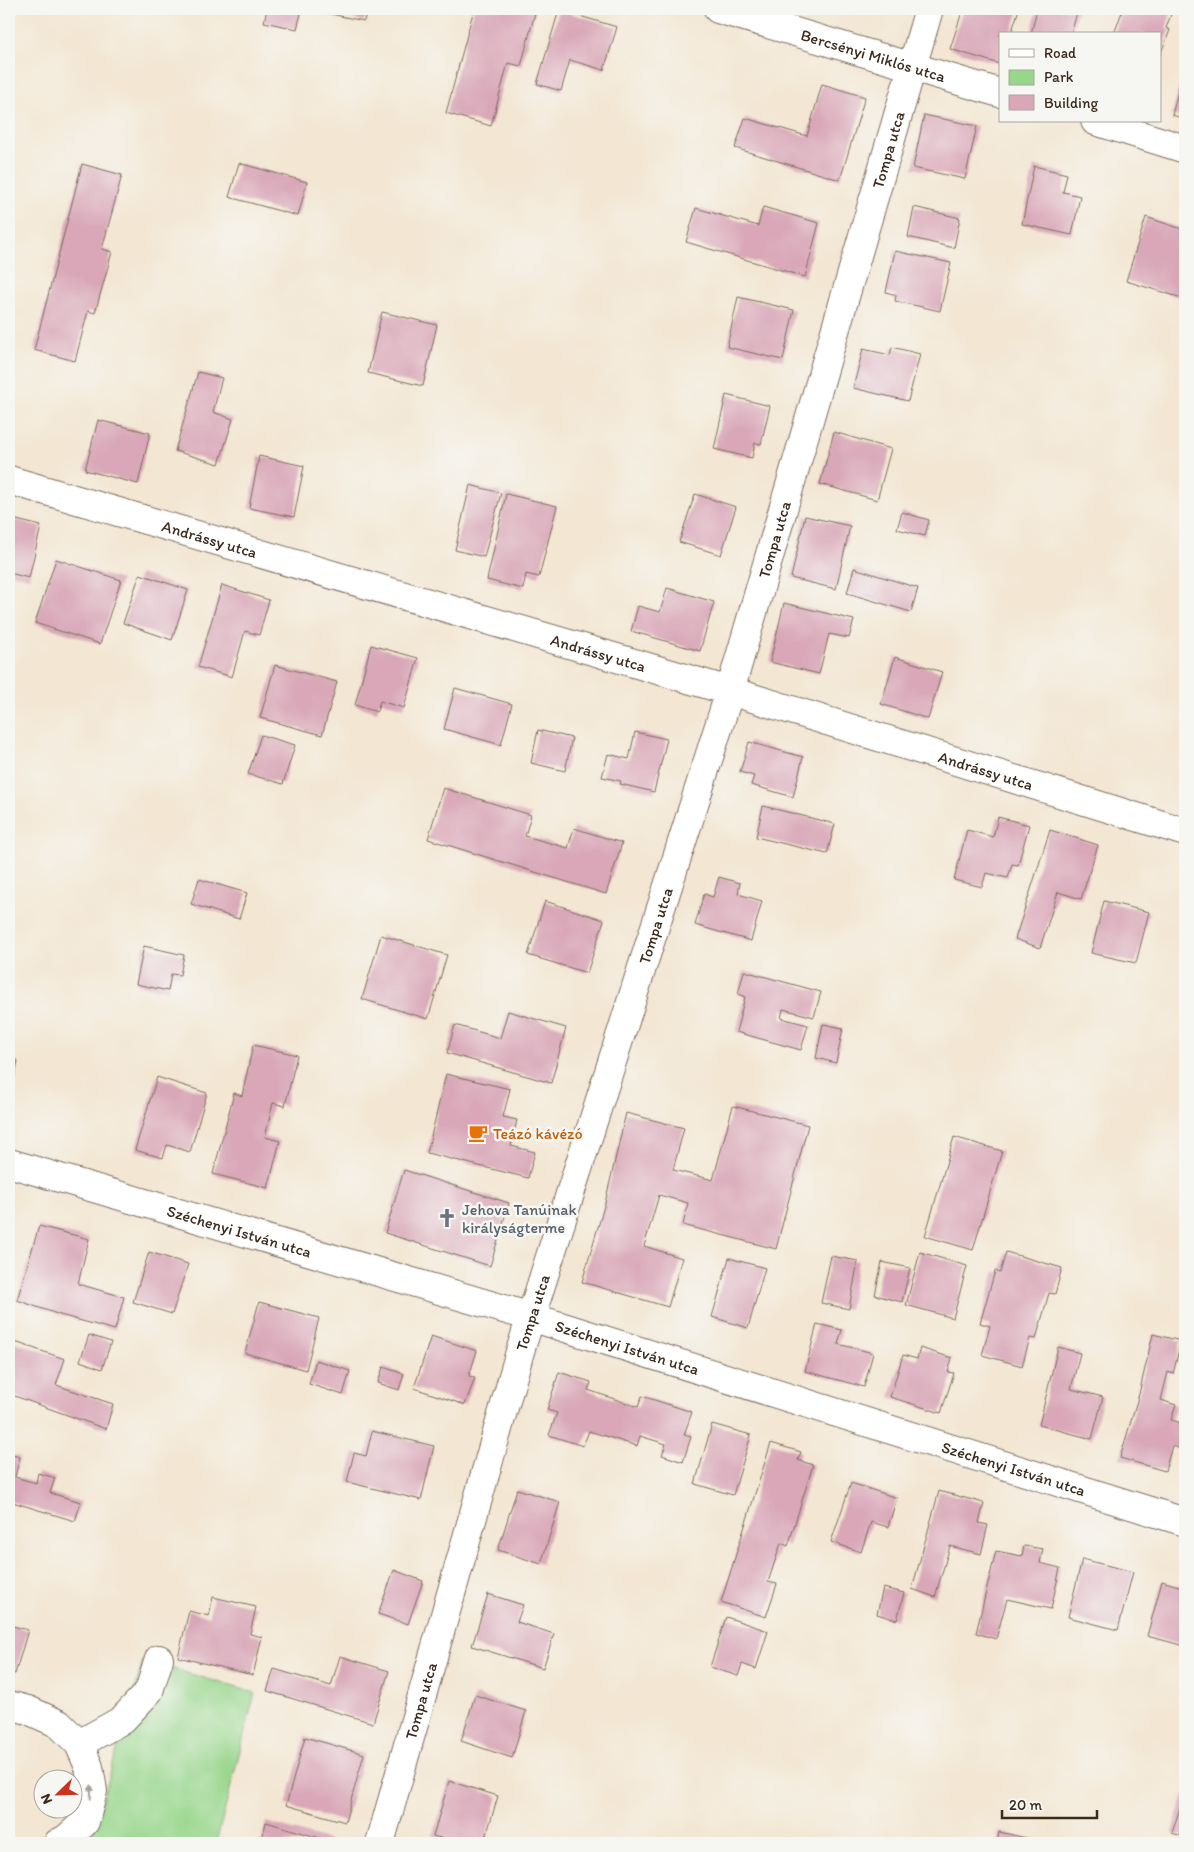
<svg xmlns="http://www.w3.org/2000/svg" width="1194" height="1852" viewBox="0 0 1194 1852" font-family="Itim,sans-serif">
  <style>
    .green { fill: #97d68b; stroke: #698054 }
    .building { fill: #d9a7b8 }
    .lines { fill: none; stroke-linecap: round; stroke-linejoin: round }
    .minor-casing { stroke: #7b6c5d; stroke-width: 30 }
    .minor { stroke: #fff; stroke-width: 28 }
    .oneway { fill: #a79f9a }
    .labels { text-anchor: middle; dominant-baseline: central; stroke-width: 5; stroke-linejoin: round; paint-order: stroke }
    .street-label { font-size: 16px; fill: #3b2a1e; stroke: #f6f6f2 }
    .food-label { font-size: 16px; fill: #c56008; stroke: #f6f6f2; text-anchor: start }
    .worship-label { font-size: 16px; fill: #5b616d; stroke: #f6f6f2; text-anchor: start }
  </style>
  <rect width="100%" height="100%" fill="#f6f6f2"/>
  <filter id="ink" filterUnits="userSpaceOnUse"><feTurbulence type="fractalNoise" baseFrequency=".02" numOctaves="2"/><feDisplacementMap in="SourceGraphic" scale="10" xChannelSelector="R" yChannelSelector="G"/><feConvolveMatrix kernelMatrix="1 2 1 2 8 2 1 2 1" color-interpolation-filters="sRGB"/></filter>
  <filter id="wash" filterUnits="userSpaceOnUse"><feTurbulence type="fractalNoise" baseFrequency=".0096" numOctaves="4" result="noise"/><feDisplacementMap in="SourceGraphic" scale="20" xChannelSelector="R" yChannelSelector="G"/><feGaussianBlur stdDeviation="1.12" result="paint"/><feColorMatrix in="noise" values="0 0 0 0 0 0 0 0 0 0 0 0 0 0 0 0 0 1.4 0 .05"/><feComposite in="paint" operator="in"/></filter>
  <g filter="url(#wash)">
    <rect width="100%" height="100%" fill="#f3e6d2"/>
    <path class="green" d="M 143,1660 L 255,1693 L 216,1843 L 90,1843 Z"/>
    <g id="blocks">
      <path class="building" d="M 267,9 L 302,9 L 297,29 L 264,22 Z
        M 327,9 L 367,9 L 364,21 L 326,13 Z
        M 474,9 L 536,9 L 521,66 L 508,63 L 491,126 L 446,113 Z
        M 963,9 L 1019,9 L 1011,34 L 1000,34 L 1000,64 L 950,49 Z
        M 1037,9 L 1078,9 L 1071,34 L 1031,34 Z
        M 1123,9 L 1173,9 L 1166,28 L 1170,30 L 1160,55 L 1160,34 L 1114,34 Z
        M 559,10 L 617,27 L 604,70 L 570,60 L 561,91 L 537,84 Z
        M 1185,64 L 1185,119 L 1172,115 Z
        M 822,84 L 865,97 L 840,180 L 735,148 L 745,118 L 807,136 Z
        M 924,115 L 977,126 L 965,179 L 913,168 Z
        M 239,163 L 307,182 L 298,216 L 229,197 Z
        M 82,164 L 122,175 L 102,249 L 112,252 L 95,313 L 88,311 L 75,361 L 34,350 Z
        M 1034,166 L 1067,174 L 1063,192 L 1080,196 L 1072,235 L 1022,224 Z
        M 763,207 L 819,223 L 805,277 L 686,242 L 696,208 L 758,226 Z
        M 914,207 L 960,218 L 954,248 L 908,237 Z
        M 1146,217 L 1185,230 L 1185,288 L 1182,298 L 1126,281 Z
        M 895,251 L 951,263 L 940,311 L 895,301 L 896,295 L 886,292 Z
        M 738,297 L 794,310 L 783,360 L 727,347 Z
        M 382,312 L 437,325 L 423,386 L 368,373 Z
        M 892,347 L 920,354 L 908,401 L 853,388 L 863,349 L 890,355 Z
        M 198,372 L 222,378 L 213,412 L 233,419 L 219,464 L 175,451 Z
        M 726,395 L 770,406 L 761,444 L 755,443 L 752,458 L 714,449 Z
        M 98,420 L 150,433 L 138,484 L 85,470 Z
        M 834,432 L 891,449 L 877,500 L 820,484 Z
        M 259,456 L 304,466 L 294,517 L 249,508 Z
        M 470,485 L 501,493 L 484,557 L 455,550 Z
        M 506,494 L 557,506 L 539,577 L 526,574 L 523,589 L 487,580 Z
        M 695,494 L 736,507 L 721,555 L 679,542 Z
        M 902,512 L 929,520 L 925,536 L 897,529 Z
        M 805,516 L 850,526 L 836,589 L 791,578 Z
        M 9,518 L 41,526 L 29,578 L 9,573 Z
        M 56,559 L 121,580 L 100,644 L 35,623 Z
        M 854,568 L 918,588 L 911,612 L 847,593 Z
        M 140,574 L 188,590 L 172,640 L 123,623 Z
        M 222,585 L 269,600 L 259,635 L 245,631 L 232,677 L 198,667 Z
        M 667,588 L 714,602 L 700,651 L 631,631 L 638,606 L 660,612 Z
        M 784,603 L 854,620 L 849,638 L 829,634 L 819,674 L 770,662 Z
        M 371,645 L 418,658 L 404,708 L 380,701 L 377,712 L 355,705 Z
        M 895,657 L 942,672 L 928,719 L 881,704 Z
        M 275,665 L 337,682 L 322,735 L 260,718 Z
        M 455,688 L 512,704 L 501,745 L 444,729 Z
        M 538,730 L 572,738 L 565,771 L 531,763 Z
        M 635,732 L 667,739 L 654,792 L 620,784 L 621,781 L 602,777 L 608,754 L 629,759 Z
        M 261,735 L 295,745 L 283,784 L 248,774 Z
        M 749,742 L 803,757 L 793,797 L 751,785 L 754,776 L 740,772 Z
        M 443,788 L 531,815 L 525,836 L 568,848 L 574,828 L 622,843 L 606,894 L 428,839 Z
        M 763,806 L 835,824 L 827,854 L 756,837 Z
        M 998,817 L 1029,825 L 1018,865 L 1012,864 L 1008,878 L 986,873 L 982,887 L 954,880 L 967,830 L 993,837 Z
        M 1050,830 L 1098,845 L 1081,899 L 1058,892 L 1040,948 L 1015,939 Z
        M 719,877 L 740,883 L 738,894 L 762,901 L 751,941 L 695,925 L 704,894 L 713,897 Z
        M 199,879 L 247,893 L 239,919 L 191,904 Z
        M 545,901 L 604,920 L 587,973 L 528,955 Z
        M 1104,901 L 1149,912 L 1136,963 L 1091,953 Z
        M 381,935 L 447,955 L 428,1019 L 362,999 Z
        M 144,946 L 184,955 L 180,975 L 171,974 L 168,991 L 136,984 Z
        M 744,971 L 821,992 L 814,1017 L 783,1009 L 781,1018 L 808,1025 L 801,1050 L 736,1032 L 745,997 L 738,994 Z
        M 508,1011 L 566,1028 L 551,1083 L 447,1053 L 455,1025 L 500,1038 Z
        M 823,1024 L 843,1028 L 836,1063 L 816,1058 Z
        M 253,1045 L 297,1055 L 285,1106 L 273,1103 L 265,1137 L 280,1141 L 268,1188 L 213,1174 L 234,1093 L 242,1096 Z
        M 9,1058 L 18,1061 L 10,1097 L 9,1097 Z
        M 446,1074 L 510,1089 L 503,1117 L 517,1120 L 511,1146 L 535,1152 L 528,1178 L 427,1153 Z
        M 157,1077 L 207,1093 L 190,1152 L 167,1145 L 163,1158 L 135,1150 Z
        M 733,1106 L 808,1125 L 776,1249 L 683,1225 L 688,1203 L 659,1195 L 644,1246 L 682,1258 L 668,1307 L 582,1282 L 605,1203 L 626,1113 L 684,1128 L 673,1170 L 713,1180 Z
        M 954,1137 L 1002,1151 L 973,1250 L 925,1236 Z
        M 404,1170 L 509,1203 L 490,1266 L 385,1233 Z
        M 39,1226 L 89,1239 L 78,1284 L 124,1297 L 115,1330 L 60,1315 L 17,1300 Z
        M 149,1252 L 188,1264 L 172,1314 L 133,1302 Z
        M 920,1252 L 967,1266 L 953,1318 L 906,1305 Z
        M 1006,1252 L 1062,1268 L 1055,1294 L 1049,1293 L 1036,1339 L 1030,1338 L 1022,1366 L 982,1355 L 990,1326 L 980,1323 L 995,1271 L 1000,1273 Z
        M 831,1256 L 858,1261 L 849,1309 L 821,1303 Z
        M 729,1258 L 765,1268 L 748,1328 L 712,1317 Z
        M 882,1262 L 910,1268 L 902,1302 L 875,1295 Z
        M 259,1302 L 319,1318 L 306,1370 L 245,1353 Z
        M 817,1324 L 842,1330 L 838,1344 L 873,1353 L 864,1387 L 805,1371 Z
        M 1153,1334 L 1181,1341 L 1173,1374 L 1168,1372 L 1161,1400 L 1176,1405 L 1171,1420 L 1185,1424 L 1185,1429 L 1180,1449 L 1172,1446 L 1165,1471 L 1120,1458 L 1139,1394 Z
        M 89,1335 L 111,1342 L 102,1369 L 80,1361 Z
        M 431,1336 L 477,1351 L 469,1376 L 475,1378 L 465,1405 L 414,1388 Z
        M 15,1342 L 65,1359 L 56,1385 L 113,1404 L 106,1429 L 9,1394 L 9,1360 Z
        M 1058,1347 L 1080,1353 L 1071,1389 L 1103,1397 L 1092,1439 L 1039,1425 Z
        M 920,1348 L 952,1358 L 948,1372 L 954,1373 L 941,1413 L 890,1397 L 903,1355 L 917,1359 Z
        M 316,1360 L 350,1371 L 343,1395 L 309,1384 Z
        M 383,1367 L 404,1374 L 399,1390 L 378,1383 Z
        M 559,1372 L 591,1382 L 588,1390 L 638,1407 L 642,1396 L 692,1412 L 684,1435 L 691,1437 L 683,1462 L 662,1455 L 666,1444 L 640,1436 L 637,1446 L 589,1431 L 583,1446 L 549,1435 L 557,1413 L 547,1410 Z
        M 712,1424 L 751,1435 L 733,1495 L 695,1484 Z
        M 372,1431 L 434,1446 L 421,1500 L 347,1482 L 354,1453 L 366,1456 Z
        M 771,1443 L 801,1452 L 798,1460 L 813,1465 L 788,1546 L 781,1543 L 768,1582 L 777,1584 L 766,1617 L 721,1602 Z
        M 9,1454 L 20,1457 L 15,1477 L 36,1483 L 38,1473 L 55,1478 L 50,1493 L 81,1502 L 75,1521 L 9,1501 Z
        M 851,1483 L 897,1498 L 888,1527 L 871,1522 L 861,1552 L 831,1542 Z
        M 517,1489 L 560,1502 L 541,1564 L 498,1550 Z
        M 939,1491 L 984,1503 L 979,1523 L 988,1525 L 981,1554 L 950,1546 L 935,1597 L 912,1589 Z
        M 1024,1546 L 1043,1549 L 1040,1563 L 1060,1568 L 1051,1609 L 1007,1599 L 996,1639 L 976,1633 L 996,1551 L 1022,1556 Z
        M 1082,1559 L 1133,1572 L 1118,1630 L 1068,1617 Z
        M 394,1570 L 423,1581 L 408,1624 L 378,1614 Z
        M 1162,1581 L 1185,1588 L 1185,1646 L 1147,1636 Z
        M 883,1588 L 904,1593 L 897,1620 L 877,1614 Z
        M 488,1594 L 523,1605 L 517,1622 L 554,1634 L 543,1668 L 472,1646 Z
        M 213,1597 L 256,1607 L 250,1634 L 262,1637 L 253,1675 L 178,1657 L 189,1611 L 209,1616 Z
        M 726,1617 L 768,1631 L 756,1669 L 742,1664 L 738,1676 L 710,1667 Z
        M 9,1625 L 28,1630 L 15,1674 L 9,1672 Z
        M 340,1656 L 389,1671 L 373,1723 L 267,1691 L 274,1669 L 331,1686 Z
        M 475,1695 L 526,1711 L 512,1758 L 461,1741 Z
        M 305,1737 L 364,1754 L 345,1822 L 286,1805 Z
        M 449,1781 L 498,1796 L 484,1843 L 458,1843 L 433,1836 Z
        M 1185,1792 L 1185,1837 L 1172,1833 Z
        M 266,1822 L 337,1843 L 261,1843 Z
        M 999,1832 L 1045,1842 L 1045,1843 L 997,1843 Z"/>
    </g>
  </g>
  <g filter="url(#ink)">
    <use href="#blocks" fill-opacity="0" stroke="#7b6c5d" stroke-width="1"/>
    <g class="lines">
      <g class="minor-casing">
        <g id="minor">
          <path id="s1" d="M 718,9 L 1000,93"/>
          <path d="M 1095,121 L 1185,149"/>
          <path id="s2" d="M 9,480 L 743,695 L 1185,832"/>
          <path id="s3" d="M 9,1163 L 531,1317 L 1185,1522"/>
          <path d="M 9,1705 L 28,1710 L 59,1724 L 79,1744 L 89,1767 L 93,1791 L 85,1822 L 66,1839 L 58,1843"/>
          <path d="M 79,1744 L 122,1720 L 149,1691 L 159,1659"/>
          <path id="s4" d="M 380,1843 L 521,1348 L 730,691 L 929,9"/>
        </g>
      </g>
      <use href="#minor" class="minor"/>
    </g>
    <defs><path id="oneway-solid" d="M-6-.8H1V-3.2L6.5 0L1 3.2V.8H-6Z" transform="scale(1.25)"/></defs>
    <use class="oneway" href="#oneway-solid" transform="translate(91 1792) rotate(-87)"/>
  </g>
  <defs>
    <g id="cafe-bare" transform="scale(1.5)"><path d="M-5.5-4.5H6V0H3Q3 3.5 0 3.5H-2.5Q-5.5 3.5-5.5 0ZM3-3.2v2h1.7v-2ZM-6 4.5H4V6H-6Z" fill="#e8710a" stroke="#f6f6f2" stroke-width="2.5" paint-order="stroke"/></g>
    <g id="church-bare" transform="scale(1.5)"><path d="M-1.2-6h2.4v3.5h3.3v2.4h-3.3V6h-2.4V-.1h-3.3v-2.4h3.3Z" fill="#6b7280" stroke="#f6f6f2" stroke-width="2.5" paint-order="stroke"/></g>
  </defs>
  <g fill-rule="evenodd">
    <use href="#cafe-bare" x="478" y="1133"/>
    <use href="#church-bare" x="447" y="1218"/>
  </g>
  <g class="labels">
    <g class="street-label">
      <text stroke="none"><textPath href="#s1" startOffset="162">Bercsényi Miklós utca</textPath></text>
      <text stroke="none"><textPath href="#s4" startOffset="1768">Tompa utca</textPath></text>
      <text stroke="none"><textPath href="#s2" startOffset="209">Andrássy utca</textPath></text>
      <text stroke="none"><textPath href="#s4" startOffset="1362">Tompa utca</textPath></text>
      <text stroke="none"><textPath href="#s2" startOffset="614">Andrássy utca</textPath></text>
      <text stroke="none"><textPath href="#s2" startOffset="1019">Andrássy utca</textPath></text>
      <text stroke="none"><textPath href="#s4" startOffset="958">Tompa utca</textPath></text>
      <text stroke="none"><textPath href="#s3" startOffset="240">Széchenyi István utca</textPath></text>
      <text stroke="none"><textPath href="#s4" startOffset="552">Tompa utca</textPath></text>
      <text stroke="none"><textPath href="#s3" startOffset="645">Széchenyi István utca</textPath></text>
      <text stroke="none"><textPath href="#s3" startOffset="1050">Széchenyi István utca</textPath></text>
      <text stroke="none"><textPath href="#s4" startOffset="148">Tompa utca</textPath></text>
    </g>
    <g class="food-label">
      <text x="493" y="1133">Teázó kávézó</text>
    </g>
    <g class="worship-label">
      <text x="462" y="1209">Jehova Tanúinak<tspan x="462" dy="18">királyságterme</tspan></text>
    </g>
  </g>
  <rect width="1194" height="1852" fill="none" stroke="#f6f6f2" stroke-width="30"/>
  <rect x="999" y="32" width="162" height="90" fill="#f6f6f2" stroke="#aba49d"/>
  <rect x="1009" y="49" width="25" height="8" fill="#ffffff" stroke="#aba49d"/>
  <text x="1044" y="58" font-size="15" fill="#3b2a1e">Road</text>
  <rect x="1009" y="70" width="25" height="15" fill="#97d68b" stroke="#aba49d"/>
  <text x="1044" y="82" font-size="15" fill="#3b2a1e">Park</text>
  <rect x="1009" y="95" width="25" height="15" fill="#d9a7b8" stroke="#aba49d"/>
  <text x="1044" y="108" font-size="15" fill="#3b2a1e">Building</text>
  <g transform="translate(58 1794) rotate(247)"><circle r="24" fill="#f6f6f2" stroke="#aba49d"/>
  <path d="M0-4L9 19L0 12L-9 19Z" fill="#c8321e"/>
  <text y="-8" font-size="14" font-weight="bold" text-anchor="middle" fill="#3b2a1e">N</text>
  </g>
  <path d="M1002 1810v8h95v-8" fill="none" stroke="#3b2a1e" stroke-width="2.5"/>
  <text x="1009" y="1810" font-size="15" fill="#3b2a1e" stroke="#f6f6f2" stroke-width="4" paint-order="stroke">20 m</text>
</svg>
